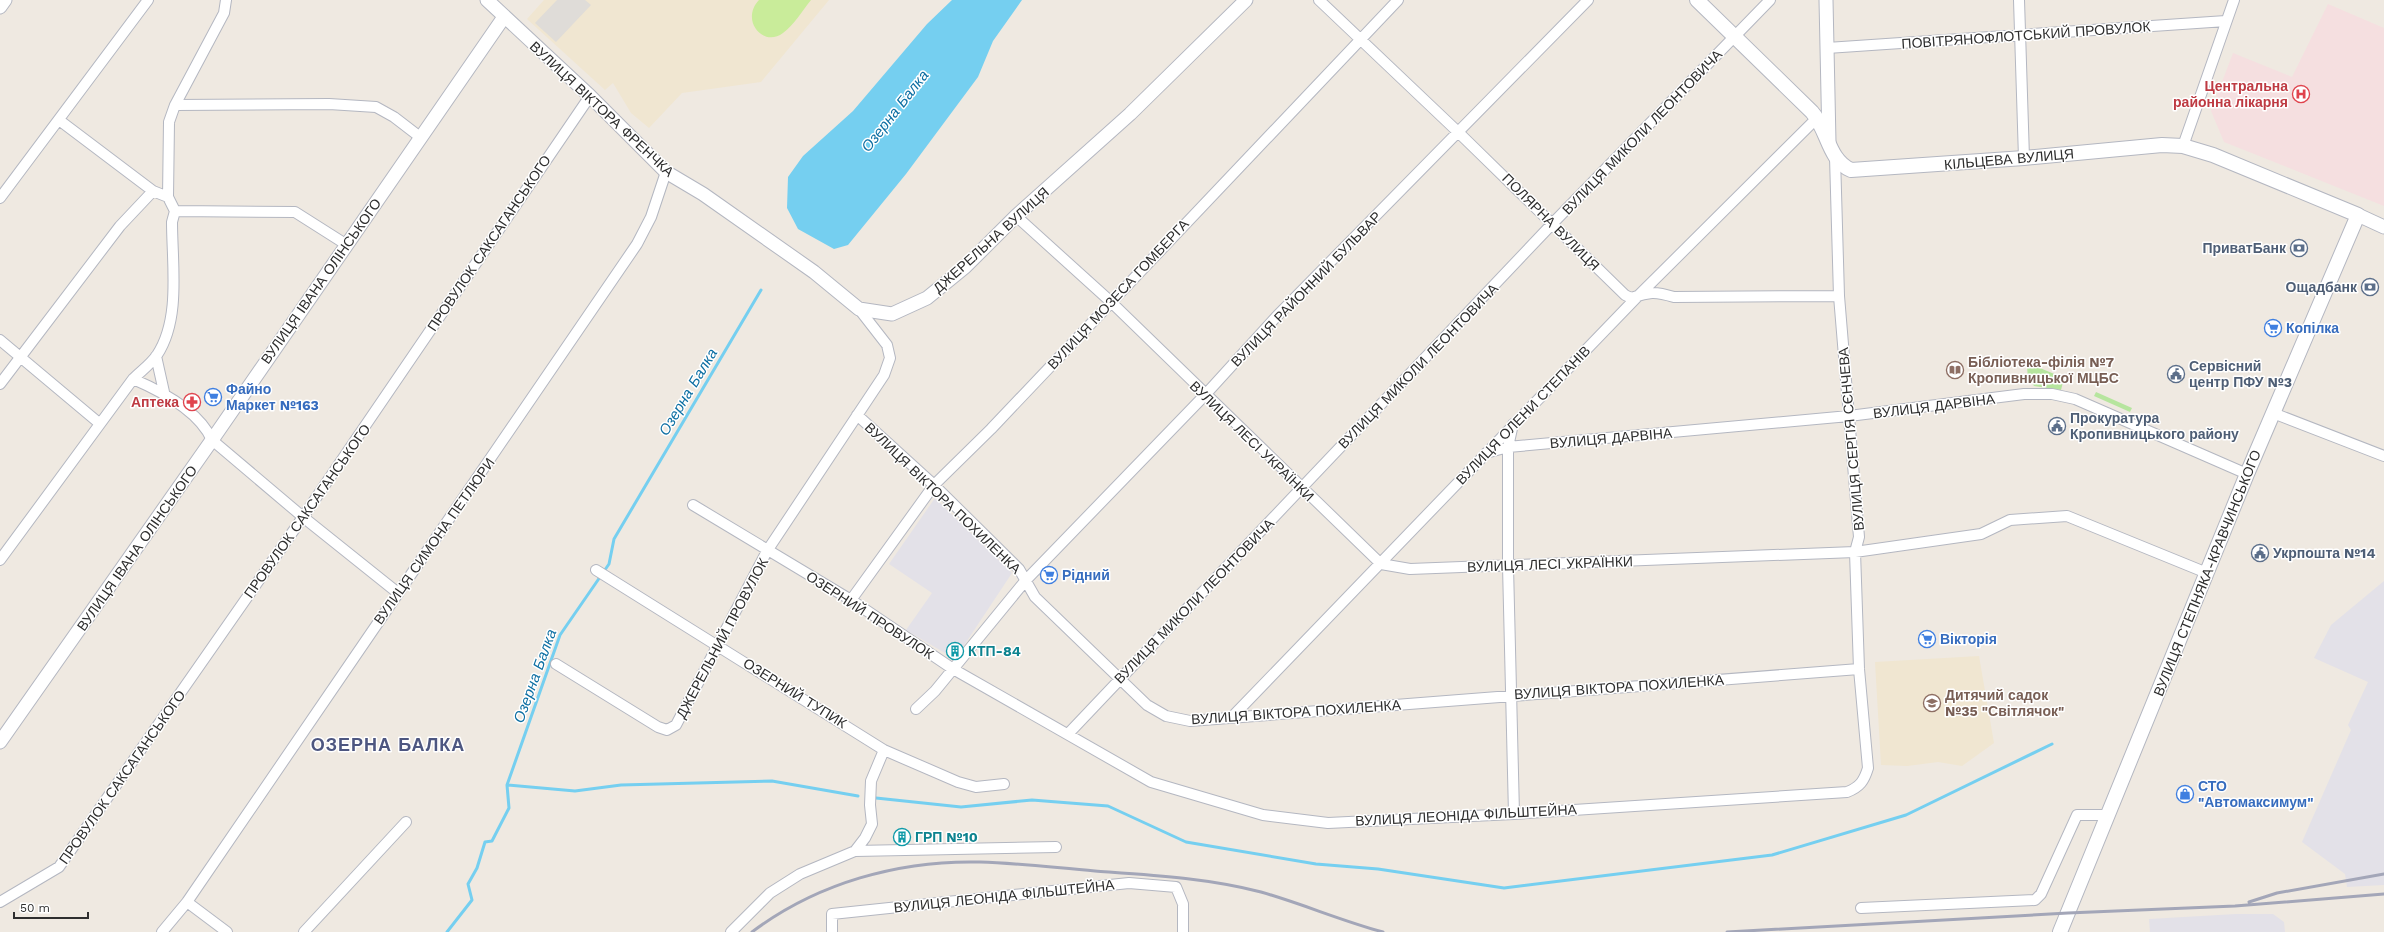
<svg xmlns="http://www.w3.org/2000/svg" width="2384" height="932" viewBox="0 0 2384 932" font-family="'Work Sans',sans-serif">
  <style>
    .industrial { fill: #e3e1e8 }
    .education { fill: #f0e6d1 }
    .medical { fill: #f5dfe0 }
    .green { fill: #b6e59e }
    .pitch { fill: #c9ec9a }
    .plaza { fill: #dfdcd8 }
    .water { fill: #75cff0 }
    .lines { fill: none; stroke-linecap: round; stroke-linejoin: round }
    .stream { stroke: #75cff0; stroke-width: 3 }
    .minor-casing { stroke: #b4b7c1; stroke-width: 12 }
    .tertiary-casing { stroke: #b4b7c1; stroke-width: 15 }
    .secondary-casing { stroke: #b4b7c1; stroke-width: 16 }
    .minor { stroke: #fff; stroke-width: 10 }
    .tertiary { stroke: #fff; stroke-width: 13 }
    .secondary { stroke: #fff; stroke-width: 14 }
    .rail { stroke: #a3a6b8; stroke-width: 3 }
    .labels { text-anchor: middle; dominant-baseline: central; stroke-width: 3; stroke-linejoin: round; paint-order: stroke }
    .street-label { font-size: 14px; fill: #2e2e2e; stroke: #fff }
    .health-label { font-size: 14px; font-weight: bold; fill: #be3a42; stroke: #fff; text-anchor: end }
    .service-label { font-size: 14px; font-weight: bold; fill: #4e5e75; stroke: #fff; text-anchor: start }
    .shop-label { font-size: 14px; font-weight: bold; fill: #366cbe; stroke: #fff; text-anchor: start }
    .education-label { font-size: 14px; font-weight: bold; fill: #785e54; stroke: #fff; text-anchor: start }
    .culture-label { font-size: 14px; font-weight: bold; fill: #0d838f; stroke: #fff; text-anchor: start }
    .water-label { font-size: 15px; font-style: italic; fill: #0d6fa3; stroke: #fff }
    .district-label { font-size: 18px; font-weight: bold; letter-spacing: 1px; fill: #4d5680; stroke: #fff }
  </style>
  <rect width="100%" height="100%" fill="#efe9e1"/>
  <path class="industrial" d="M 935,498 L 1012,573 L 955,659 L 906,630 L 932,593 L 889,564 Z
    M 2384,581 L 2384,885 L 2347,887 L 2345,874 L 2302,842 L 2351,730 L 2348,725 L 2368,682 L 2314,658 L 2331,625 Z
    M 2236,914 L 2273,914 L 2284,922 L 2285,932 L 2150,932 L 2149,919 Z"/>
  <path class="education" d="M 544,0 L 829,0 L 761,82 L 682,93 L 649,128 L 631,113 L 613,83 L 605,90 L 527,19 Z
    M 1979,656 L 1994,743 L 1962,766 L 1938,762 L 1907,766 L 1881,765 L 1875,662 Z"/>
  <path class="medical" d="M 2328,4 L 2384,28 L 2384,206 L 2224,142 L 2211,111 L 2233,53 L 2292,77 Z"/>
  <path class="green" d="M 2030,364 L 2064,378 L 2061,390 L 2034,386 L 2028,378 L 2027,367 Z
    M 2096,392 L 2132,408 L 2130,412 L 2094,396 Z"/>
  <path class="pitch" d="M 759,0 L 811,0 C 802,11 794,25 783,33 C 763,48 740,20 759,0 Z"/>
  <path class="plaza" d="M 557,0 L 585,0 L 591,5 L 556,42 L 535,23 Z"/>
  <path class="water" d="M 952,0 L 1022,0 L 993,41 L 978,77 L 906,174 L 848,245 L 834,249 L 798,229 L 787,208 L 788,177 L 803,156 L 853,111 L 927,24 Z"/>
  <g class="lines">
    <path class="stream" d="M 507,785 L 575,791 L 621,785 L 772,781 L 858,796
      M 876,798 L 961,807 L 1032,800 L 1108,806 L 1186,842 L 1316,864 L 1378,869 L 1504,888 L 1772,855 L 1906,815 L 2052,744
      M 447,932 L 472,900 L 468,884 L 477,868 L 485,842 L 492,841 L 509,808 L 507,785 L 560,635 L 609,564 L 614,539 L 761,290"/>
    <g class="minor-casing">
      <path id="minor" d="M 1319,0 L 1458,132 L 1625,295 L 1631,298 C 1650,292 1654,291 1674,297 L 1839,296
        M 2019,0 L 2024,158
        M 1827,48 L 2226,21
        M 175,105 L 329,104 L 376,107 L 394,117 L 420,137
        M 59,120 L 153,191 L 168,197
        M 2183,146 L 2234,0
        M 0,198 L 148,0
        M 175,211 L 295,212 L 347,245
        M 1016,216 L 1110,301 L 1381,564 L 1410,569 L 1855,552 L 1981,534 L 2010,520 L 2067,516 L 2207,573
        M 0,340 L 99,423
        M 156,356 L 164,392
        M 133,379 C 161,391 199,411 212,440 L 303,517 L 398,593
        M 0,384 L 120,226 L 153,191
        M 2273,413 L 2384,456
        M 857,415 L 934,485 L 1019,569 L 1035,597 L 1147,705 L 1166,716 L 1190,721 L 1859,669
        M 1513,424 L 1508,447 L 1508,566 L 1514,814
        M 1486,453 L 1508,447 L 1849,416 L 2024,394 L 2052,394 L 2075,399 L 2247,474
        M 693,505 L 851,600 L 953,669 L 1151,782 L 1263,815 L 1328,823 L 1514,814 L 1847,792 C 1860,787 1864,781 1868,768 L 1859,669 L 1855,552 L 1859,537 L 1839,296 L 1835,157
        M 0,560 L 133,379 C 141,371 151,364 157,355 C 181,319 172,264 172,222 L 175,211 L 168,197 L 169,122 L 175,105 L 224,13 L 226,0
        M 596,570 L 884,750 L 958,782 L 976,787 L 1004,784
        M 851,600 L 934,485 L 991,429 L 1398,0
        M 556,664 L 658,727 L 667,730 L 676,725 L 767,551 L 884,375 L 890,358 L 887,345 L 859,309
        M 916,709 L 935,691 L 1026,580 L 1205,395 L 1276,317 L 1588,0
        M 1232,717 L 1638,296 L 1817,118
        M 1068,734 L 1553,223 L 1770,0
        M 855,851 L 1056,847
        M 0,902 L 59,867 L 303,517 L 590,96
        M 187,902 L 227,932
        M 1861,908 L 2035,900 L 2041,894 L 2077,815 L 2109,815
        M 162,932 L 187,902 C 336,682 488,464 637,244 L 651,217 L 666,172
        M 304,932 L 406,822
        M 731,932 L 770,893 L 800,874 L 855,851 L 865,838 L 872,824 L 870,805 L 871,781 L 884,750
        M 832,932 L 832,914 L 1129,883 L 1176,887 L 1183,904 L 1183,932"/>
    </g>
    <g class="tertiary-casing">
      <path id="tertiary" d="M 487,0 L 590,96 L 666,172 L 703,194 L 814,272 L 859,309 L 892,314 L 927,298 L 965,267 L 1016,216 L 1130,114 L 1246,0
        M 1826,0 L 1829,142
        M 0,7 L 5,0
        M 2358,215 L 2384,227
        M 0,742 L 212,440 L 504,17"/>
    </g>
    <g class="secondary-casing">
      <path id="secondary" d="M 1697,0 L 1812,112 C 1828,130 1828,160 1851,170 L 2024,158 L 2162,145 L 2183,146 L 2213,155 L 2358,215 L 2247,474 L 2060,932"/>
    </g>
    <use href="#minor" class="minor"/>
    <use href="#tertiary" class="tertiary"/>
    <use href="#secondary" class="secondary"/>
    <path class="rail" d="M 2249,902 L 2277,893 L 2384,874
      M 752,932 C 817,883 899,860 980,862 C 1018,863 1057,868 1095,871 C 1151,875 1207,878 1261,892 C 1303,904 1342,921 1383,932
      M 1727,932 L 2068,913 L 2235,906 L 2384,894"/>
  </g>
  <defs>
    <g id="hospital-ring" transform="scale(0.9)"><circle r="9.5" fill="#fff" stroke="#e0444e" stroke-width="1.5"/><path d="M-5-5h3v3.5h4V-5h3V5h-3V1.5h-4V5h-3Z" fill="#e0444e"/></g>
    <g id="bank-ring" transform="scale(0.9)"><circle r="9.5" fill="#fff" stroke="#5c6f8a" stroke-width="1.5"/><path d="M-6-4H6V4H-6ZM0-2.3a2.3 2.3 0 1 0 0 4.6a2.3 2.3 0 1 0 0-4.6Z" fill="#5c6f8a"/></g>
    <g id="supermarket-ring" transform="scale(0.9)"><circle r="9.5" fill="#fff" stroke="#3f7fe0" stroke-width="1.5"/><path d="M-6-5.5h2.5l.6 2H6L4.5 2H-2.5L-4.4-4H-6ZM-1.5 3.2a1.3 1.3 0 1 0 .1 0ZM3 3.2a1.3 1.3 0 1 0 .1 0Z" fill="#3f7fe0"/></g>
    <g id="library-ring" transform="scale(0.9)"><circle r="9.5" fill="#fff" stroke="#8d6e63" stroke-width="1.5"/><path d="M-6-4Q-3-5.5-.7-3.5V5Q-3 3-6 4ZM6-4Q3-5.5 .7-3.5V5Q3 3 6 4Z" fill="#8d6e63"/></g>
    <g id="civic-ring" transform="scale(0.9)"><circle r="9.5" fill="#fff" stroke="#5c6f8a" stroke-width="1.5"/><path d="M-.6-6.5H3V-4.5H.6V-3L4-1V1h2V6H-6V1h2V-1L-.6-3ZM-1.2 2.5V6h2.4V2.5Z" fill="#5c6f8a"/></g>
    <g id="pharmacy-ring" transform="scale(0.9)"><circle r="9.5" fill="#fff" stroke="#e0444e" stroke-width="1.5"/><path d="M-2-6h4v4h4v4h-4v4h-4v-4h-4v-4h4Z" fill="#e0444e"/></g>
    <g id="building-ring" transform="scale(0.9)"><circle r="9.5" fill="#fff" stroke="#0f9aa8" stroke-width="1.5"/><path d="M-4-6H4V6H1V3H-1V6H-4ZM-2.5-4.3h1.7v1.8h-1.7ZM.8-4.3h1.7v1.8H.8ZM-2.5-1h1.7V.8h-1.7ZM.8-1h1.7V.8H.8Z" fill="#0f9aa8"/></g>
    <g id="school-ring" transform="scale(0.9)"><circle r="9.5" fill="#fff" stroke="#8d6e63" stroke-width="1.5"/><path d="M0-5L7-2L0 1L-7-2ZM-4 1L0 2.5L4 1V4Q0 6-4 4Z" fill="#8d6e63"/></g>
    <g id="shop-ring" transform="scale(0.9)"><circle r="9.5" fill="#fff" stroke="#3f7fe0" stroke-width="1.5"/><path d="M-5-2.5h2.3a2.7 3.5 0 0 1 5.4 0H5L5.5 6h-11ZM-1.5-2.5h3a1.5 2.3 0 0 0-3 0Z" fill="#3f7fe0"/></g>
  </defs>
  <g fill-rule="evenodd">
    <use href="#hospital-ring" x="2301" y="94"/>
    <use href="#bank-ring" x="2299" y="248"/>
    <use href="#bank-ring" x="2370" y="287"/>
    <use href="#supermarket-ring" x="2273" y="328"/>
    <use href="#library-ring" x="1955" y="370"/>
    <use href="#civic-ring" x="2176" y="374"/>
    <use href="#supermarket-ring" x="213" y="397"/>
    <use href="#pharmacy-ring" x="192" y="402"/>
    <use href="#civic-ring" x="2057" y="426"/>
    <use href="#civic-ring" x="2260" y="553"/>
    <use href="#supermarket-ring" x="1049" y="575"/>
    <use href="#supermarket-ring" x="1927" y="639"/>
    <use href="#building-ring" x="955" y="651"/>
    <use href="#school-ring" x="1932" y="703"/>
    <use href="#shop-ring" x="2185" y="794"/>
    <use href="#building-ring" x="902" y="837"/>
  </g>
  <g class="labels">
    <g class="street-label">
      <text transform="translate(2026 35) rotate(-4)">ПОВІТРЯНОФЛОТСЬКИЙ ПРОВУЛОК</text>
      <text transform="translate(602 109) rotate(43)">ВУЛИЦЯ ВІКТОРА ФРЕНЧКА</text>
      <text transform="translate(1642 132) rotate(-46)">ВУЛИЦЯ МИКОЛИ ЛЕОНТОВИЧА</text>
      <text transform="translate(2009 159) rotate(-5)">КІЛЬЦЕВА ВУЛИЦЯ</text>
      <text transform="translate(1551 222) rotate(45)">ПОЛЯРНА ВУЛИЦЯ</text>
      <text transform="translate(991 240) rotate(-42)">ДЖЕРЕЛЬНА ВУЛИЦЯ</text>
      <text transform="translate(489 243) rotate(-56)">ПРОВУЛОК САКСАГАНСЬКОГО</text>
      <text transform="translate(321 281) rotate(-55)">ВУЛИЦЯ ІВАНА ОЛІНСЬКОГО</text>
      <text transform="translate(1306 289) rotate(-46)">ВУЛИЦЯ РАЙОННИЙ БУЛЬВАР</text>
      <text transform="translate(1118 294) rotate(-47)">ВУЛИЦЯ МОЗЕСА ГОМБЕРГА</text>
      <text transform="translate(1418 366) rotate(-46)">ВУЛИЦЯ МИКОЛИ ЛЕОНТОВИЧА</text>
      <text transform="translate(1934 406) rotate(-7)">ВУЛИЦЯ ДАРВІНА</text>
      <text transform="translate(1523 415) rotate(-46)">ВУЛИЦЯ ОЛЕНИ СТЕПАНІВ</text>
      <text transform="translate(1611 438) rotate(-5)">ВУЛИЦЯ ДАРВІНА</text>
      <text transform="translate(1851 439) rotate(-95)">ВУЛИЦЯ СЕРГІЯ СЄНЧЕВА</text>
      <text transform="translate(1252 441) rotate(44)">ВУЛИЦЯ ЛЕСІ УКРАЇНКИ</text>
      <text transform="translate(943 498) rotate(44)">ВУЛИЦЯ ВІКТОРА ПОХИЛЕНКА</text>
      <text transform="translate(307 511) rotate(-55)">ПРОВУЛОК САКСАГАНСЬКОГО</text>
      <text transform="translate(434 541) rotate(-55)">ВУЛИЦЯ СИМОНА ПЕТЛЮРИ</text>
      <text transform="translate(137 548) rotate(-55)">ВУЛИЦЯ ІВАНА ОЛІНСЬКОГО</text>
      <text transform="translate(1550 564) rotate(-2)">ВУЛИЦЯ ЛЕСІ УКРАЇНКИ</text>
      <text transform="translate(2207 573) rotate(-68)">ВУЛИЦЯ СТЕПНЯКА-КРАВЧИНСЬКОГО</text>
      <text transform="translate(1194 601) rotate(-46)">ВУЛИЦЯ МИКОЛИ ЛЕОНТОВИЧА</text>
      <text transform="translate(870 615) rotate(33)">ОЗЕРНИЙ ПРОВУЛОК</text>
      <text transform="translate(722 638) rotate(-62)">ДЖЕРЕЛЬНИЙ ПРОВУЛОК</text>
      <text transform="translate(1619 687) rotate(-4)">ВУЛИЦЯ ВІКТОРА ПОХИЛЕНКА</text>
      <text transform="translate(795 693) rotate(32)">ОЗЕРНИЙ ТУПИК</text>
      <text transform="translate(1296 712) rotate(-4)">ВУЛИЦЯ ВІКТОРА ПОХИЛЕНКА</text>
      <text transform="translate(122 777) rotate(-55)">ПРОВУЛОК САКСАГАНСЬКОГО</text>
      <text transform="translate(1466 815) rotate(-3)">ВУЛИЦЯ ЛЕОНІДА ФІЛЬШТЕЙНА</text>
      <text transform="translate(1004 896) rotate(-6)">ВУЛИЦЯ ЛЕОНІДА ФІЛЬШТЕЙНА</text>
    </g>
    <g class="health-label">
      <text x="2288" y="86">Центральна<tspan x="2288" dy="16">районна лікарня</tspan></text>
      <text x="179" y="402">Аптека</text>
    </g>
    <g class="service-label">
      <text x="2286" y="248" text-anchor="end">ПриватБанк</text>
      <text x="2357" y="287" text-anchor="end">Ощадбанк</text>
      <text x="2189" y="366">Сервісний<tspan x="2189" dy="16">центр ПФУ №3</tspan></text>
      <text x="2070" y="418">Прокуратура<tspan x="2070" dy="16">Кропивницького району</tspan></text>
      <text x="2273" y="553">Укрпошта №14</text>
    </g>
    <g class="shop-label">
      <text x="2286" y="328">Копілка</text>
      <text x="226" y="389">Файно<tspan x="226" dy="16">Маркет №163</tspan></text>
      <text x="1062" y="575">Рідний</text>
      <text x="1940" y="639">Вікторія</text>
      <text x="2198" y="786">СТО<tspan x="2198" dy="16">"Автомаксимум"</tspan></text>
    </g>
    <g class="education-label">
      <text x="1968" y="362">Бібліотека-філія №7<tspan x="1968" dy="16">Кропивницької МЦБС</tspan></text>
      <text x="1945" y="695">Дитячий садок<tspan x="1945" dy="16">№35 "Світлячок"</tspan></text>
    </g>
    <g class="culture-label">
      <text x="968" y="651">КТП-84</text>
      <text x="915" y="837">ГРП №10</text>
    </g>
    <g class="water-label">
      <text transform="translate(895 111) rotate(-52)">Озерна Балка</text>
      <text transform="translate(688 392) rotate(-59)">Озерна Балка</text>
      <text transform="translate(535 676) rotate(-70)">Озерна Балка</text>
    </g>
    <g class="district-label">
      <text x="388" y="744">ОЗЕРНА БАЛКА</text>
    </g>
  </g>
  <path d="M14 912v6h74v-6" fill="none" stroke="#2e2e2e" stroke-width="2"/>
  <text x="20" y="912" font-size="12" fill="#2e2e2e" stroke="#ffffff" stroke-width="3" paint-order="stroke">50 m</text>
</svg>
